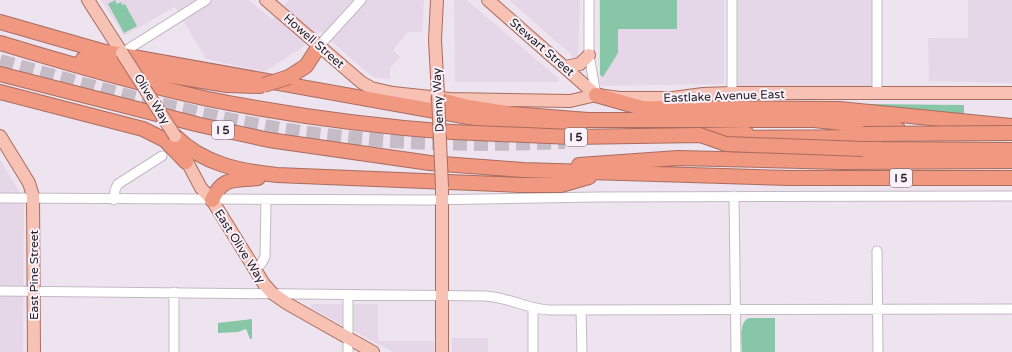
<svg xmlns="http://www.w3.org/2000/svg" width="1012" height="352" viewBox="0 0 1012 352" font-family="'Varela Round',sans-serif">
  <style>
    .built { fill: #e6d7e8 }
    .green { fill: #87c7a8 }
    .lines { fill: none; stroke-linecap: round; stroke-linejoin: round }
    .highway-tunnel { stroke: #c5bcc6; stroke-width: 14; stroke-dasharray: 14 7; stroke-linecap: butt }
    .minor-casing { stroke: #c2b9c3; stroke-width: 11 }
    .major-casing { stroke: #a86d5f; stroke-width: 14 }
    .highway-casing { stroke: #a86d5f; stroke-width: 16 }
    .minor { stroke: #fff; stroke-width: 9 }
    .major { stroke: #f7c1b3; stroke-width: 12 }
    .highway { stroke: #f19881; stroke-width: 14 }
    .major-bridge-casing { stroke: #a86d5f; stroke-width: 14; stroke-linecap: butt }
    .highway-bridge-casing { stroke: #a86d5f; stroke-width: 16; stroke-linecap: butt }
    .major-bridge { stroke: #f7c1b3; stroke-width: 12 }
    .highway-bridge { stroke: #f19881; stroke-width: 14 }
    .labels { text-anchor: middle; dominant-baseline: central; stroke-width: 4; stroke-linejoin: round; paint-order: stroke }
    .shield { fill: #fbf2fc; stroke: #625e63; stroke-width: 1 }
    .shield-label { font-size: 11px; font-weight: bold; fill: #211e21 }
    .street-label { font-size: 12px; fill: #211e21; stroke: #fbf2fc }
  </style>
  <rect width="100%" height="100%" fill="#eee4ef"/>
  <path class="built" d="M 101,0 L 249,0 L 272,19 L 289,0 L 424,0 L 422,32 L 408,32 L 393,50 L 400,57 L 390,68 L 390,79 L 376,78 L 370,75 L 320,31 L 300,49 L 264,72 L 206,59 L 175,7 L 124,36 Z
    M 454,0 L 467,0 L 559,79 L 558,82 L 455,82 Z
    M 509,0 L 580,0 L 578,59 L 575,58 Z
    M 599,0 L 724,0 L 724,84 L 600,86 Z
    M 732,0 L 877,0 L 877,93 L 732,93 Z
    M 968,0 L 1012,0 L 1012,83 L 929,81 L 928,38 L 968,38 Z
    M 0,160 L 20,193 L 24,205 L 23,352 L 0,352 Z
    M 311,304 L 378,304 L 378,341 L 434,341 L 434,352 L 393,352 L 311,308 Z
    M 452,338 L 488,338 L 488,352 L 452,352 Z"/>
  <path class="green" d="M 115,0 L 117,4 L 121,2 L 122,5 L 125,4 L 137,26 L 124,33 L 108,4 Z
    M 600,0 L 677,0 L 677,29 L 618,29 L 618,53 L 603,77 L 600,75 Z
    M 866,104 L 964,105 L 964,116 L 865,106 Z
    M 749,318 L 775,318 L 775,352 L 742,352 C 742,342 738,322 749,318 Z
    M 252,319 L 252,339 L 250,339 L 246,329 L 238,332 L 218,333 L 218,323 Z"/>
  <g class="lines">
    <path class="highway-tunnel" d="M 0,61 C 101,89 204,119 309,133 C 394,144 479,146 565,142"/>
    <g class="minor-casing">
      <path id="minor" d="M 589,0 L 589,55 L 596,95
        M 732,0 L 732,93
        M 877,0 L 877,93
        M 319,46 L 361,0
        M 122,53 L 206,0
        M 734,196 L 736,352
        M 0,198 L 429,200 L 599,197 L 1012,196
        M 114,200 L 115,190 L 118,184 L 162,156
        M 877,251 L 878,352
        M 254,269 L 261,264 L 265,257 L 266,201
        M 0,291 L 485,296 C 508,297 527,309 549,310 L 1012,309
        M 533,308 L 533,352
        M 581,310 L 582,352
        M 174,352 L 174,292
        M 348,352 L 348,295"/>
    </g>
    <g class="major-casing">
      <path id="major" d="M 88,0 L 122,53
        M 266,0 L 361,82 L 371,88 L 393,93 L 449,99 L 570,101 L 596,95 L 620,98 L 673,98 L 703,94 L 732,93 L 1012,93
        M 437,0 L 435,40 L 438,95
        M 488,0 L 596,95
        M 565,67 L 580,64 L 589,55
        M 0,136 L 29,183 L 33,196 L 34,352
        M 183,154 L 201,188 L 212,200 L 264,284 L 272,293 L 288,304 L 373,352
        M 442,352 L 442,187"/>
    </g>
    <g class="highway-casing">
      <path id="highway" d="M 0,22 L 105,52 L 491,121 L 580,132
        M 0,43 C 69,64 138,84 208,99 C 289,115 370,126 452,132
        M 83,59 L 154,73 L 227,85 L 260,86
        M 0,74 L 200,125 L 269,140 L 430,163 L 523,170 L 789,178 L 1012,178
        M 289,77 L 306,66 L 319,46
        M 0,92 L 143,129 L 165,140 L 186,162
        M 596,95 L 642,108 L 839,109 L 1012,126
        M 437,99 L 468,107 L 512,114 L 588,120 L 814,120 L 898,129
        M 701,135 L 747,134
        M 175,136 C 203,164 239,171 277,175 L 520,185 L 561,185 L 589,177
        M 736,138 L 876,137
        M 863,149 L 1012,150
        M 579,165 L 678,158 L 842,162 L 1012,161
        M 212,200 C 223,176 234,181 258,178"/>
    </g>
    <use href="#minor" class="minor"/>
    <use href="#major" class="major"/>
    <use href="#highway" class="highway"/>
    <g class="major-bridge-casing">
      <path id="major-bridge" d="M 122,53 L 175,136
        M 438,95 L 442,187"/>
    </g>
    <g class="highway-bridge-casing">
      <path id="highway-bridge" d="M 264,85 L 289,77
        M 453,132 L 572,137 L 700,135 L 726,144 L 863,149
        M 863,134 L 1012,133"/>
    </g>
    <use href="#major-bridge" class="major-bridge"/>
    <use href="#highway-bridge" class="highway-bridge"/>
  </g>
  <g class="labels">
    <g class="shield">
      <rect x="212" y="121" width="22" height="18" rx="3"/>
      <rect x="565" y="128" width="22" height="18" rx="3"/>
      <rect x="890" y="169" width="22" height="18" rx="3"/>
    </g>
    <g class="shield-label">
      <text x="223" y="130">I 5</text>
      <text x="576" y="137">I 5</text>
      <text x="901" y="178">I 5</text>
    </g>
    <g class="street-label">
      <text transform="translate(314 41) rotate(41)">Howell Street</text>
      <text transform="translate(542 47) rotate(41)">Stewart Street</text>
      <text transform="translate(724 96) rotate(-2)">Eastlake Avenue East</text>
      <text transform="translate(152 99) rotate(58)">Olive Way</text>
      <text transform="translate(438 100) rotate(-93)">Denny Way</text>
      <text transform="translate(240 246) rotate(58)">East Olive Way</text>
      <text transform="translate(34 275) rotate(-90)">East Pine Street</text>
    </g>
  </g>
</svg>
